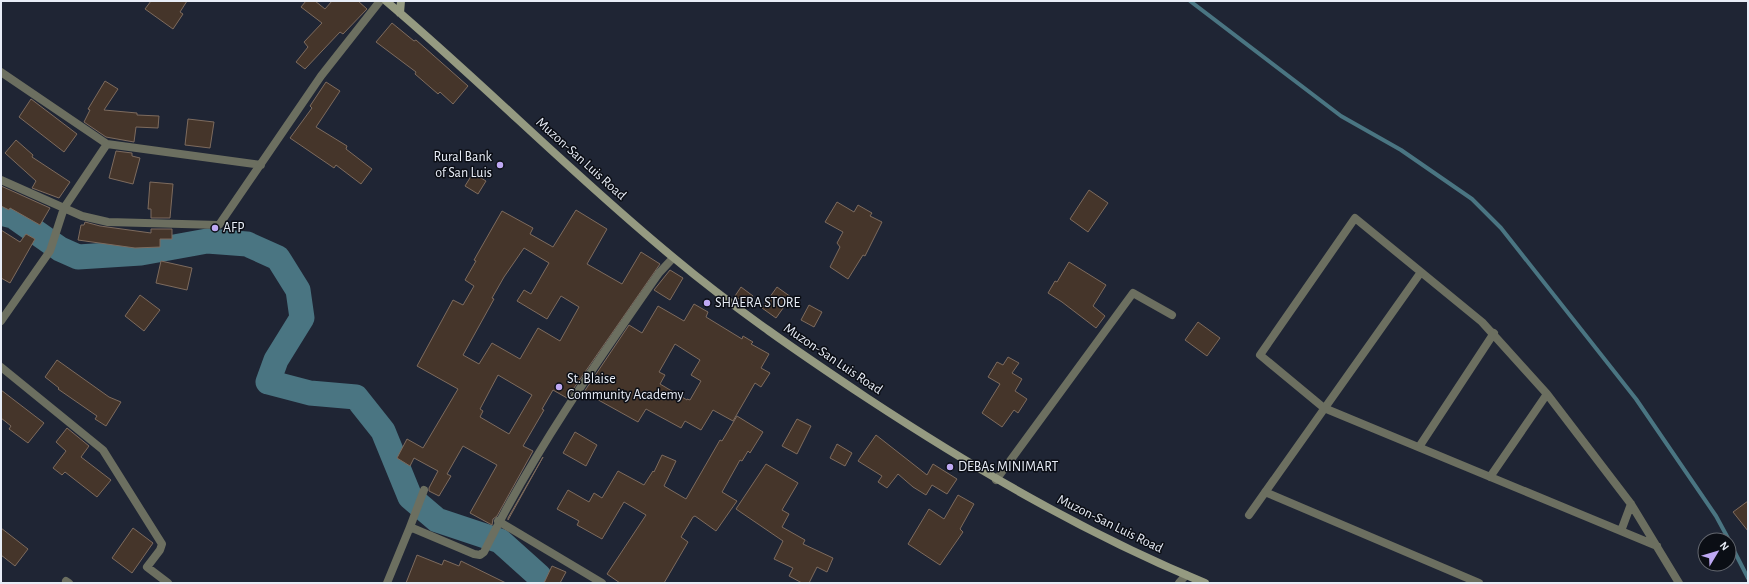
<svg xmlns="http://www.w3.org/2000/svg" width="1749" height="584" viewBox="0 0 1749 584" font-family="'Alegreya Sans',sans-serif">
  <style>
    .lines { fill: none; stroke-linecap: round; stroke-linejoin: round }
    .stream { stroke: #4a7582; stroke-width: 4 }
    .river { stroke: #4a7582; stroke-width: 25 }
    .building { fill: #45352a; stroke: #7d6b5e; fill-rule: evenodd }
    .street { stroke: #6c6f60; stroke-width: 8 }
    .secondary { stroke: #959a81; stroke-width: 8 }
    .poi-dot { fill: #bfa9f4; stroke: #0b0e15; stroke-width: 1.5 }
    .labels { text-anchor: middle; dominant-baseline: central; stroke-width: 3; stroke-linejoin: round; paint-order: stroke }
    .poi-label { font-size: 14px; fill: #e8edf7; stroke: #0b0e15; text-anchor: start }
    .street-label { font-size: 14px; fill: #e8edf7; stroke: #0b0e15 }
  </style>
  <rect width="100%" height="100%" fill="#1f2534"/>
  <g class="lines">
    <path class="stream" d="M 1190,1 L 1341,116 L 1401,150 L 1472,199 L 1501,228 L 1636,399 L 1716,516 L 1729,540
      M 1729,541 L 1748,578"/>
    <path class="river" d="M 1,213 L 13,216 L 60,249 L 78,257 L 141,253 L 207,241 L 247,244 L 278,258 L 298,290 L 302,318 L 276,360 L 268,382 L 310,393 L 356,397 L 383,431 L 410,497 L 437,520 L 500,541 L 539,576 L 542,583"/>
  </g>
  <path class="building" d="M 151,1 L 187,1 L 180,12 L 183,14 L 173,29 L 145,9 Z
    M 306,1 L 315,1 L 325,9 L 332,1 L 358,1 L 367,9 L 343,34 L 340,32 L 305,69 L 296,62 L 308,47 L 304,42 L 322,23 L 301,7 Z
    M 392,23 L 414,41 L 416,40 L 468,86 L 453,104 L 440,92 L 438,94 L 415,74 L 416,72 L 376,42 Z
    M 105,81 L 118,89 L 104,110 L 137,113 L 137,115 L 159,116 L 158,128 L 136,127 L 134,142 L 106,137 L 84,122 L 90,110 L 88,109 Z
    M 326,82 L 340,91 L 316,127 L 347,146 L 346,149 L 372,169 L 361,184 L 336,165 L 334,168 L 290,138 L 312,108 L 310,106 Z
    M 31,99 L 77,134 L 64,152 L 19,117 Z
    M 188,119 L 214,122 L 210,148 L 185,145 Z
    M 16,140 L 33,155 L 32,157 L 70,182 L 59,198 L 32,188 L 36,181 L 5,153 Z
    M 116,151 L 132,153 L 132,156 L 140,158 L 133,184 L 109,178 Z
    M 473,173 L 486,181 L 478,194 L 465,186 Z
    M 150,182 L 173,184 L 170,218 L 151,218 L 151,209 L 148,209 Z
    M 1,186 L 50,208 L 40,225 L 10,208 L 9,210 L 1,206 Z
    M 1089,190 L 1108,203 L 1088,232 L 1070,219 Z
    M 837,202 L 854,212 L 858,205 L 872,213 L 870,216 L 882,222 L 865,256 L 863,255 L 848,279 L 830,267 L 840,247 L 837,243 L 843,232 L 825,222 Z
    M 576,210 L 607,229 L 587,264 L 622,284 L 641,252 L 660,264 L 567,398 L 553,390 L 542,409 L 544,410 L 523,446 L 533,451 L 497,516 L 493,519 L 492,525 L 470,513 L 497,465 L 463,446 L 447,474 L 451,476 L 439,496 L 429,491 L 429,488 L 438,471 L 414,458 L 410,466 L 397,458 L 407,439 L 423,448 L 458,389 L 417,366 L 453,300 L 463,305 L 474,286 L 465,280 L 476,261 L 474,260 L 502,211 L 533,228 L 530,234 L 553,247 ZM 524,248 L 549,263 L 531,294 L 524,290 L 517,301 L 547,319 L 561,296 L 579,307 L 560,341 L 538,328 L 520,359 L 492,343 L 479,364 L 463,355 L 494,299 L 492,298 L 504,277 ZM 498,375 L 532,395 L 509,434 L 480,417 L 483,411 L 480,409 Z
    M 85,222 L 100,226 L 151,233 L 151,229 L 172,229 L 172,239 L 160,239 L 160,247 L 135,248 L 78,240 L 81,225 L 84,225 Z
    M 1,230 L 20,242 L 26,234 L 35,239 L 10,283 L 1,278 Z
    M 161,261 L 192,268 L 187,290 L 156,283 Z
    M 1069,262 L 1106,285 L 1093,306 L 1105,316 L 1096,328 L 1062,302 L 1048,293 L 1055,281 L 1057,282 Z
    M 670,270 L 683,278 L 670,300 L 654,290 Z
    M 741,287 L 753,296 L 747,305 L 735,296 Z
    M 777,287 L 791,297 L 776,318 L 762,308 Z
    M 140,295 L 160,310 L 144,331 L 125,316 Z
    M 694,304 L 708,312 L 706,317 L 742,339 L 743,336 L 753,342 L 751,344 L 769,354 L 761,368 L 770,373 L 761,387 L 755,383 L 733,421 L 713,410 L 701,430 L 685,421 L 681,428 L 646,409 L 638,422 L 584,392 L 629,325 L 642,333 L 658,306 L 684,321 ZM 675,344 L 700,360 L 691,375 L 701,381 L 690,400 L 687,399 L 687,400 L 660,384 L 665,375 L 659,372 Z
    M 809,305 L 822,312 L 814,327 L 801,320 Z
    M 1198,322 L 1220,338 L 1207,356 L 1185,340 Z
    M 1008,357 L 1019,363 L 1012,373 L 1022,379 L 1015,391 L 1027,399 L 1018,413 L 1014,410 L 1002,427 L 982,413 L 1000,384 L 988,377 L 997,362 L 1003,365 Z
    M 57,360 L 109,397 L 121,402 L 106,426 L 95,419 L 97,416 L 58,389 L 59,388 L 45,377 Z
    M 1,390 L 44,423 L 28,443 L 9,429 L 11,426 L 1,418 Z
    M 737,416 L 763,432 L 750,453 L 748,451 L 742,461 L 740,460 L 722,492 L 737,501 L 716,531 L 695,516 L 693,517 L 681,537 L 688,542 L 664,583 L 620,583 L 607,574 L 646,515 L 624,502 L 602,539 L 577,525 L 579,521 L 557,509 L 568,490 L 589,502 L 594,493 L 602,498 L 618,471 L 644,485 L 653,471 L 654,472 L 662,455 L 676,461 L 664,486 L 686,499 L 720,440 L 722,441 Z
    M 797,419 L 811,426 L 797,454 L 782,446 Z
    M 67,428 L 89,446 L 81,457 L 111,480 L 97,497 L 65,472 L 62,475 L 53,468 L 66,451 L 56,442 Z
    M 575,432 L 597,445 L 586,466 L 563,453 Z
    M 876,435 L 927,475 L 933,464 L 957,479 L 947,494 L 932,485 L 926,495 L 913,487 L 898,474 L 887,488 L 878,482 L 882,476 L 858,461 Z
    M 837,444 L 852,453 L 845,466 L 830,458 Z
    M 543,457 L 508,520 L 508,518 Z
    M 766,464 L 798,483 L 782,510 L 789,514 L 782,527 L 805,540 L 803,544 L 833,558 L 827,572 L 817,567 L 809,583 L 802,583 L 789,576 L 793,568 L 774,559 L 783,541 L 736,509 Z
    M 958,495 L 974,504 L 960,529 L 963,532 L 940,565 L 908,544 L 929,509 L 944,519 Z
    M 1748,501 L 1748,531 L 1733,512 Z
    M 1,528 L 28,549 L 15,566 L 1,555 Z
    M 133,528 L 153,543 L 132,573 L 112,558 Z
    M 417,555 L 442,565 L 444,560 L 459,566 L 461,561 L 506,583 L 406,583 Z
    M 552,566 L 566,572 L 560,583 L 544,583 Z"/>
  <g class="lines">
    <path class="street" d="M 1,72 L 107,144 L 261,165
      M 1,180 L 82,216 L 108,222 L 219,225 L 321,76 L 380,1
      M 1,321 L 50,251 L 64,208 L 107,144
      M 1,367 L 103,450 L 162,544 L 160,550 L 147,567 L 168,583
      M 1419,447 L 1494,333
      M 1490,477 L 1547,394
      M 996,480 L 1133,293 L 1172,315
      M 1265,492 L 1479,583
      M 1249,515 L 1421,272
      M 498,521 L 602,583
      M 410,527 L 424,490
      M 1621,531 L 1631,504
      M 1657,546 L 1324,408 L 1260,355 L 1355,218 L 1482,322 L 1547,394 L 1631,504 L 1679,583
      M 66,581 L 69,583
      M 387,583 L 410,527 L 474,554 L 480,555 L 484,552 C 533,453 596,363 659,273 L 673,258
      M 1179,583 L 1186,575"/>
    <path class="secondary" d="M 386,1 C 484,84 574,176 674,258 C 735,309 801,354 867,398 C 975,469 1086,534 1205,583
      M 400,13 L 401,1"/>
  </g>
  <g class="poi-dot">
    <circle cx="500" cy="165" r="4"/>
    <circle cx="215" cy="228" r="4"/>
    <circle cx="707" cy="303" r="4"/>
    <circle cx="559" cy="387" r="4"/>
    <circle cx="950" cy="467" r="4"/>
  </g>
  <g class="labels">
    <g class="poi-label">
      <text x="492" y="157" text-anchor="end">Rural Bank<tspan x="492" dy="16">of San Luis</tspan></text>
      <text x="223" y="228">AFP</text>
      <text x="715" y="303">SHAERA STORE</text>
      <text x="567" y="379">St. Blaise<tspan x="567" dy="16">Community Academy</tspan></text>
      <text x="958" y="467">DEBAs MINIMART</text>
    </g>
    <g class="street-label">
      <text transform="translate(581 159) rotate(42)">Muzon-San Luis Road</text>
      <text transform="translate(833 359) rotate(34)">Muzon-San Luis Road</text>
      <text transform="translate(1110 524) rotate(26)">Muzon-San Luis Road</text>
    </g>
  </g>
  <rect width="1749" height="584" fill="none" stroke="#e8edf7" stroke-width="4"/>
  <g transform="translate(1717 552) rotate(52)"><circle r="19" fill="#0b0e15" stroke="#63676f"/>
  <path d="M0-3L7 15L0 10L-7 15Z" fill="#bfa9f4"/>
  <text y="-6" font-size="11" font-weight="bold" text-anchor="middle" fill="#e8edf7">N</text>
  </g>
</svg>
